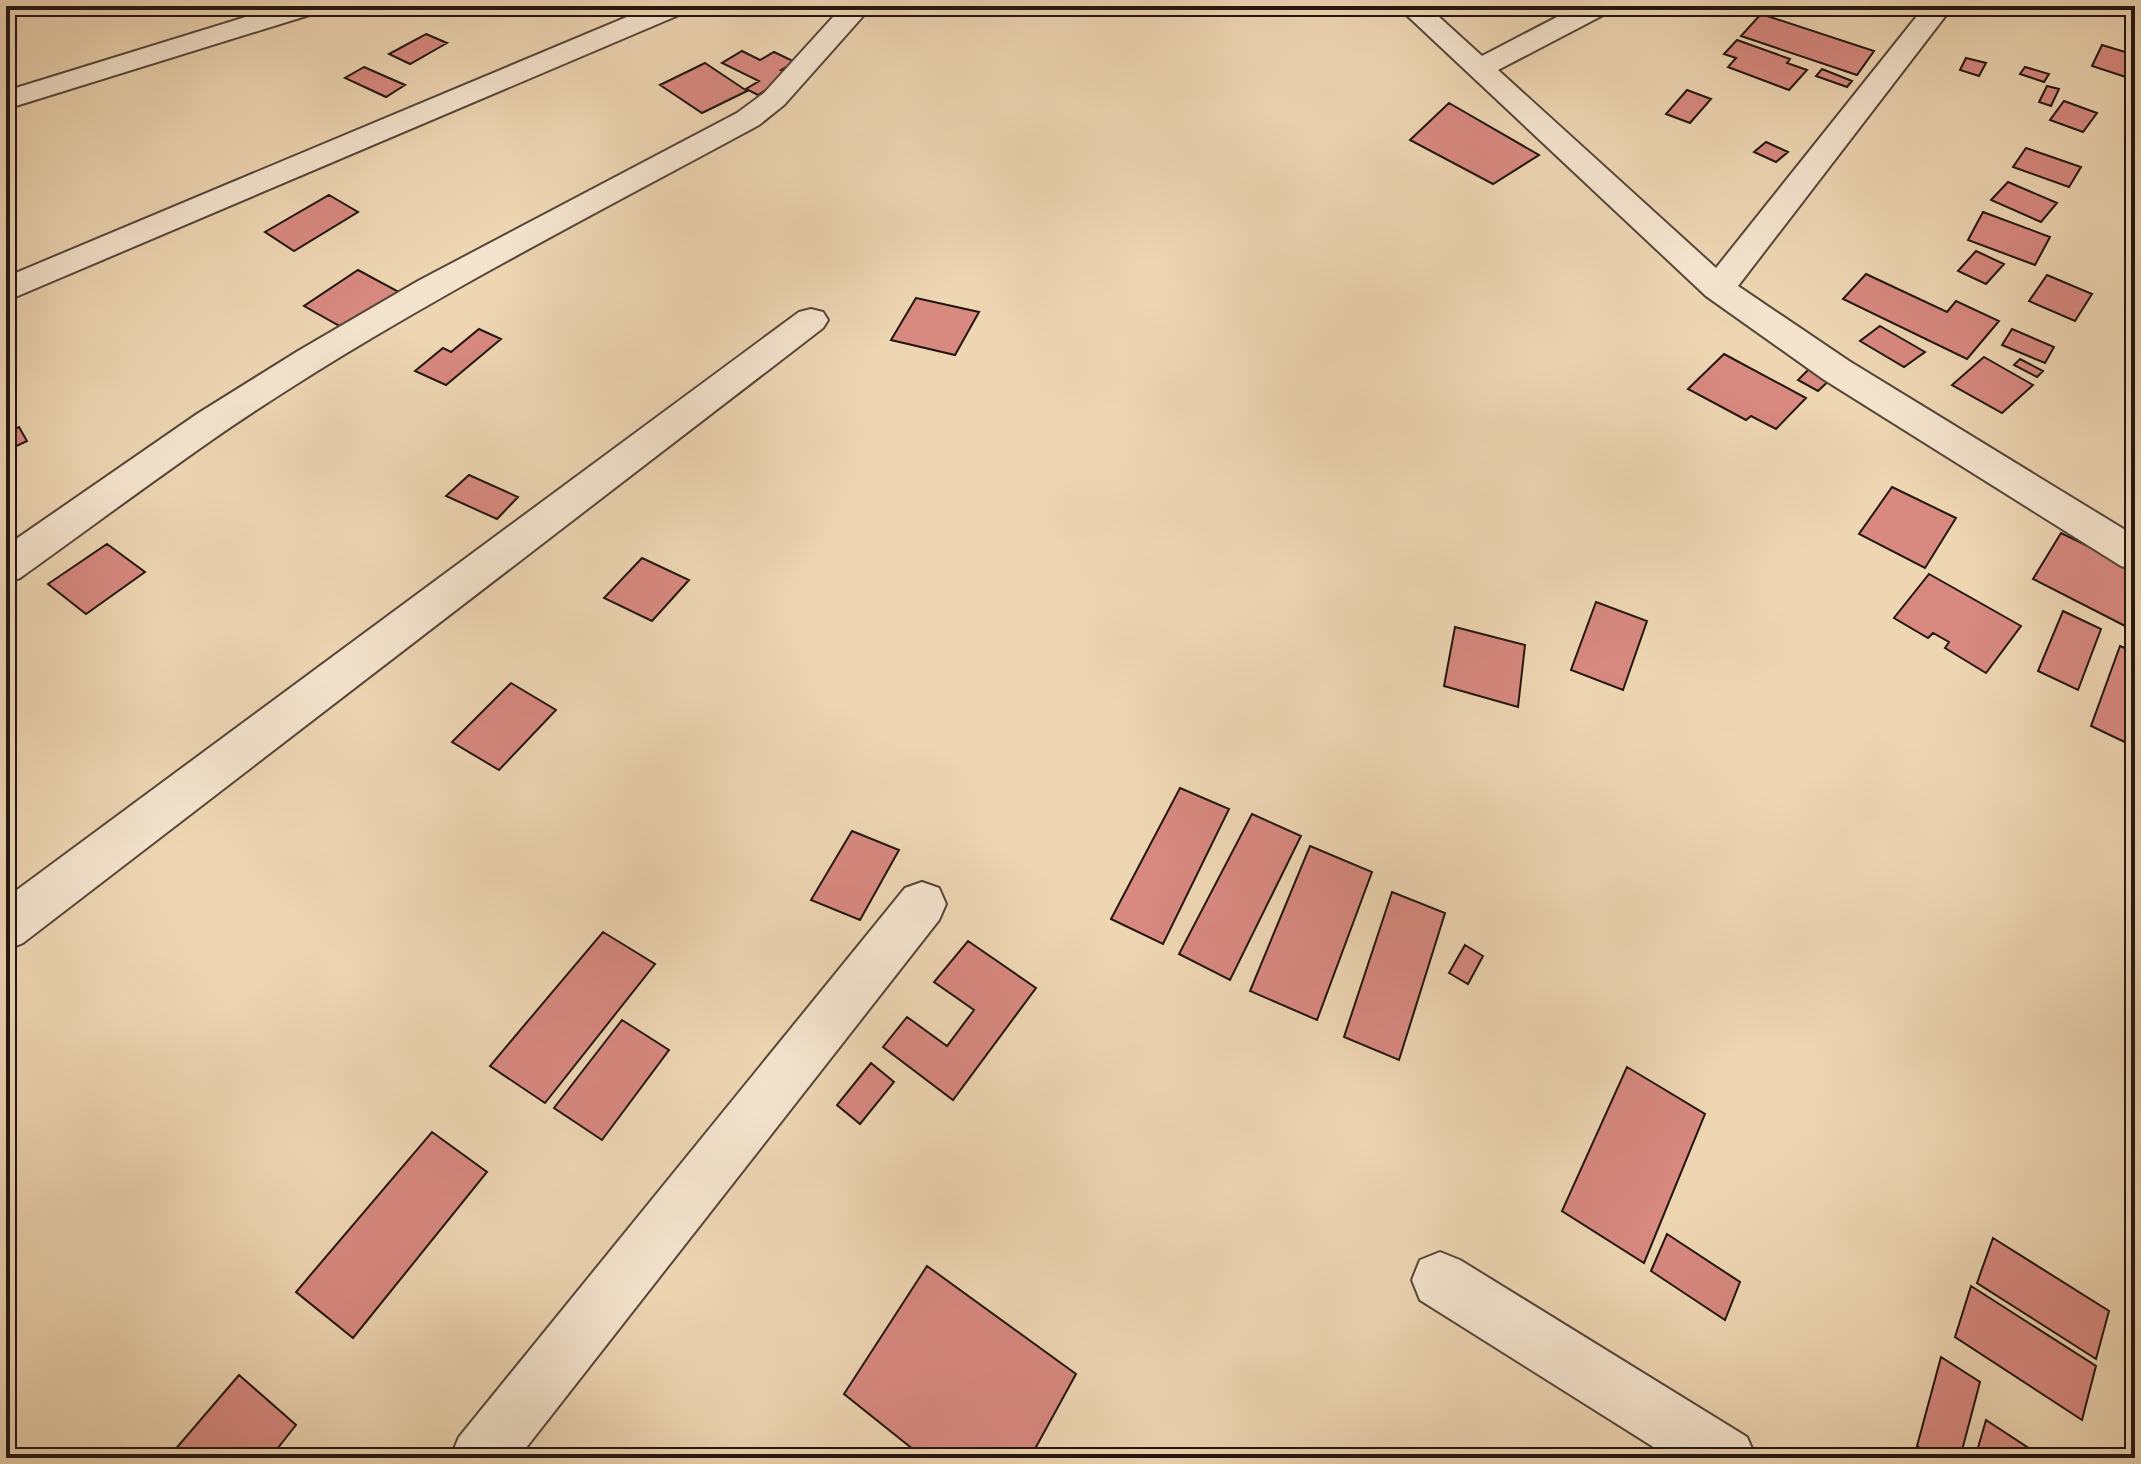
<svg xmlns="http://www.w3.org/2000/svg" width="2141" height="1464" viewBox="0 0 2141 1464" font-family="'IM FELL French Canon',serif">
  <style>
    .building { fill: #d88980; stroke: #221610; stroke-width: 2 }
    .lines { fill: none; stroke-linecap: round; stroke-linejoin: round }
    .minor-casing { stroke: #554639; stroke-width: 4 }
    .minor { fill: #f4e4ce; fill-rule: evenodd }
  </style>
  <rect width="100%" height="100%" fill="#eed6b3"/>
  <filter id="stains"><feTurbulence type="fractalNoise" baseFrequency=".0025" numOctaves="4"/><feColorMatrix values="0 0 0 0 .2 0 0 0 0 .09 0 0 0 0 .02 0 0 0 .5 -.17"/></filter>
  <radialGradient id="worn" r=".72"><stop offset=".6" stop-color="#630" stop-opacity="0"/><stop offset="1" stop-color="#630" stop-opacity=".3"/></radialGradient>
  <path class="building" d="M 820,6 L 846,6 L 837,17 L 815,12 Z
    M 1426,6 L 1457,6 L 1459,7 L 1440,16 Z
    M 1761,14 L 1874,51 L 1857,75 L 1741,36 Z
    M 426,34 L 447,43 L 410,64 L 389,54 Z
    M 1737,40 L 1790,59 L 1787,63 L 1807,70 L 1789,90 L 1728,67 L 1736,58 L 1724,54 Z
    M 2102,45 L 2135,55 L 2135,80 L 2092,66 Z
    M 742,51 L 760,60 L 774,52 L 795,62 L 781,70 L 791,74 L 758,95 L 746,89 L 759,81 L 722,63 Z
    M 1966,58 L 1986,63 L 1979,76 L 1960,70 Z
    M 705,63 L 747,91 L 702,113 L 660,85 Z
    M 364,67 L 405,85 L 386,97 L 345,78 Z
    M 2025,67 L 2049,74 L 2044,82 L 2020,74 Z
    M 1822,69 L 1852,81 L 1847,87 L 1816,76 Z
    M 2047,86 L 2059,89 L 2051,106 L 2039,102 Z
    M 1687,90 L 1711,99 L 1690,123 L 1666,114 Z
    M 2064,101 L 2097,113 L 2083,132 L 2050,120 Z
    M 1449,103 L 1539,155 L 1493,184 L 1410,140 Z
    M 1766,142 L 1788,152 L 1776,162 L 1754,152 Z
    M 2026,148 L 2081,167 L 2069,187 L 2013,167 Z
    M 2008,182 L 2057,203 L 2041,222 L 1991,200 Z
    M 329,195 L 358,212 L 294,251 L 265,232 Z
    M 1983,212 L 2050,237 L 2035,265 L 1968,240 Z
    M 1976,251 L 2004,264 L 1986,284 L 1958,271 Z
    M 358,270 L 399,292 L 345,329 L 304,306 Z
    M 1866,274 L 1947,312 L 1956,301 L 1999,321 L 1967,359 L 1843,299 Z
    M 2047,275 L 2092,294 L 2075,321 L 2029,301 Z
    M 916,298 L 979,312 L 955,355 L 891,340 Z
    M 1880,326 L 1925,352 L 1904,367 L 1860,341 Z
    M 479,329 L 501,339 L 446,385 L 415,371 L 443,348 L 451,352 Z
    M 2012,329 L 2054,347 L 2045,363 L 2002,345 Z
    M 1724,354 L 1806,398 L 1776,429 L 1751,416 L 1746,420 L 1688,389 Z
    M 1984,357 L 2033,385 L 2002,413 L 1952,385 Z
    M 2020,359 L 2043,371 L 2037,377 L 2014,365 Z
    M 1813,365 L 1834,376 L 1818,391 L 1798,380 Z
    M 19,427 L 27,441 L 6,451 L 6,433 Z
    M 469,475 L 518,497 L 497,519 L 446,496 Z
    M 1892,487 L 1956,518 L 1925,568 L 1859,534 Z
    M 2061,533 L 2135,569 L 2135,631 L 2033,579 Z
    M 107,544 L 145,572 L 86,614 L 48,584 Z
    M 642,558 L 689,580 L 652,621 L 604,598 Z
    M 1929,574 L 2021,626 L 1986,673 L 1945,648 L 1949,642 L 1933,633 L 1928,638 L 1894,618 Z
    M 1596,602 L 1647,621 L 1623,690 L 1571,670 Z
    M 2063,611 L 2101,629 L 2078,690 L 2038,671 Z
    M 1455,627 L 1525,645 L 1518,707 L 1444,686 Z
    M 2120,646 L 2135,652 L 2135,733 L 2131,745 L 2091,726 Z
    M 511,683 L 556,710 L 499,770 L 452,742 Z
    M 1180,788 L 1229,809 L 1163,944 L 1111,919 Z
    M 1252,814 L 1301,836 L 1230,980 L 1179,954 Z
    M 852,831 L 899,850 L 860,920 L 811,900 Z
    M 1310,846 L 1372,872 L 1317,1020 L 1250,991 Z
    M 1392,892 L 1445,913 L 1399,1060 L 1344,1037 Z
    M 603,932 L 655,964 L 545,1103 L 490,1066 Z
    M 968,941 L 1036,988 L 953,1100 L 883,1047 L 907,1017 L 947,1046 L 974,1010 L 934,982 Z
    M 1465,945 L 1483,956 L 1468,984 L 1449,973 Z
    M 622,1020 L 669,1050 L 602,1140 L 554,1108 Z
    M 871,1063 L 894,1082 L 860,1124 L 837,1105 Z
    M 1627,1067 L 1705,1114 L 1644,1263 L 1562,1211 Z
    M 432,1132 L 487,1172 L 353,1338 L 296,1292 Z
    M 1667,1234 L 1740,1282 L 1725,1320 L 1651,1271 Z
    M 1993,1238 L 2109,1311 L 2096,1359 L 1977,1283 Z
    M 927,1266 L 1076,1374 L 1030,1458 L 924,1458 L 844,1394 Z
    M 1971,1286 L 2096,1366 L 2082,1420 L 1955,1337 Z
    M 1941,1357 L 1980,1382 L 1960,1458 L 1935,1458 L 1917,1446 Z
    M 239,1375 L 296,1425 L 270,1458 L 179,1458 L 173,1452 Z
    M 1986,1420 L 2044,1458 L 1975,1458 Z"/>
  <g class="lines">
    <g class="minor-casing">
      <path id="minor" d="M 281,6 L 323,6 L 319,12 L 6,109 L 6,91 Z
        M 653,6 L 690,6 L 686,12 L 6,301 L 6,277 Z
        M 843,6 L 872,6 L 784,105 L 759,125 C 578,223 392,317 222,433 C 154,480 87,530 20,578 L 6,583 L 6,546 L 197,414 L 298,351 L 418,281 L 737,113 L 764,93 Z
        M 1397,6 L 1427,6 L 1482,56 L 1578,6 L 1613,6 L 1609,12 L 1498,70 L 1716,268 L 1925,6 L 1953,6 L 1738,286 L 1849,361 L 2135,536 L 2135,570 L 2121,566 L 1823,379 L 1706,296 Z
        M 811,309 L 823,312 L 828,320 L 823,328 L 23,943 L 6,950 L 6,898 L 799,312 Z
        M 922,882 L 939,888 L 946,904 L 939,920 L 518,1458 L 450,1458 L 459,1437 L 905,888 Z
        M 1440,1252 L 1460,1260 L 1747,1437 L 1756,1458 L 1671,1458 L 1420,1300 L 1412,1280 L 1420,1260 Z"/>
    </g>
    <use href="#minor" class="minor"/>
  </g>
  <rect width="2141" height="1464" fill="none" stroke="#eed6b3" stroke-width="32"/>
  <rect x="8" y="8" width="2125" height="1448" fill="none" stroke="#221610" stroke-width="4"/>
  <rect x="16" y="16" width="2109" height="1432" fill="none" stroke="#221610" stroke-width="2"/>
  <rect width="100%" height="100%" filter="url(#stains)"/>
  <rect width="100%" height="100%" fill="url(#worn)"/>
</svg>
